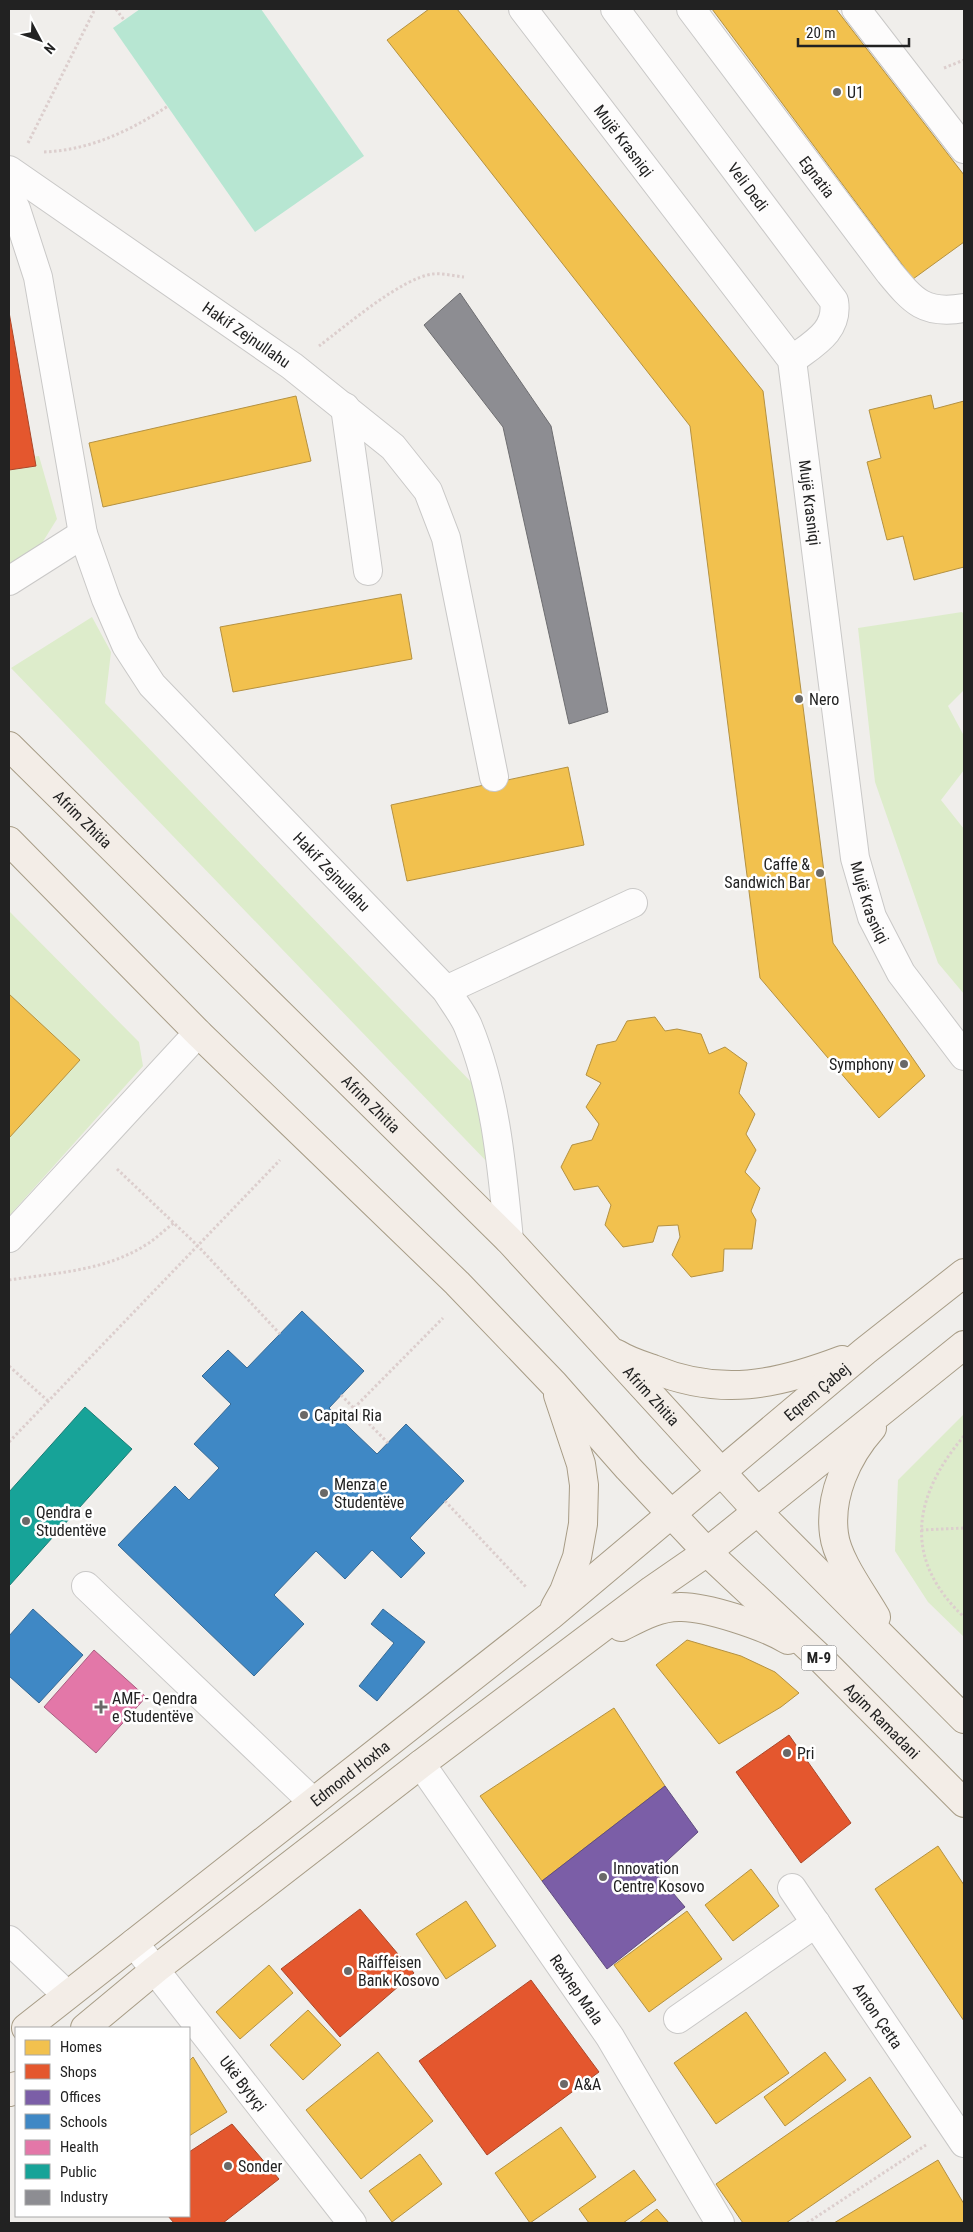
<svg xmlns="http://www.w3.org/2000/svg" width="973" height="2232" viewBox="0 0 973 2232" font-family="'Roboto Condensed',sans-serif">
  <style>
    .grass { fill: #ddeccb }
    .pitch { fill: #b7e6d2 }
    .homes { fill: #f2c14e; stroke: #b49141 }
    .shops { fill: #e4572e; stroke: #aa472a }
    .offices { fill: #7b5ea7; stroke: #604c7f }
    .schools { fill: #3f88c5; stroke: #366994 }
    .health { fill: #e377a8; stroke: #a95e80 }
    .public { fill: #17a398; stroke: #1a7c75 }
    .industry { fill: #8d8d92; stroke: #6d6d70 }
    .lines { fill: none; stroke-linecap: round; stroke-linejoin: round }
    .minor-casing { stroke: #c9c8c7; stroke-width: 30 }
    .major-casing { stroke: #a79c86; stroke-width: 30 }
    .path { stroke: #dccecd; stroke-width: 3; stroke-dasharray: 2.5 2.5; stroke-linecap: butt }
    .minor { stroke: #fdfcfc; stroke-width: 28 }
    .major { stroke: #f3ede7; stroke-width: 28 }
    .poi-dot { fill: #6a6968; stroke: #fff; stroke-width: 2 }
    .labels { text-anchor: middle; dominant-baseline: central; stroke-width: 5; stroke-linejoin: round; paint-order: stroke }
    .shield { fill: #fff; stroke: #646464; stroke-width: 1 }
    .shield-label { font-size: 15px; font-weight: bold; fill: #222 }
    .poi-label { font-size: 16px; fill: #222; stroke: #fff; text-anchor: start }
    .street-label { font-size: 16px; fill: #222; stroke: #fff }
  </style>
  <rect width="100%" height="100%" fill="#f0eeeb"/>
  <path class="grass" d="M 39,456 L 57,519 L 24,572 L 9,581 L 9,460 Z
    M 962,612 L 964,615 L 964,690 L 948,706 L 964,736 L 964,770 L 941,800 L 964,829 L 964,994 L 938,963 L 875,782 L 858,628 Z
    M 92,617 L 111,652 L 105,703 L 474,1085 L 491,1166 L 11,668 Z
    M 9,911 L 139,1042 L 143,1066 L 9,1216 Z
    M 964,1414 L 964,1637 L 928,1602 L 895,1551 L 898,1480 Z"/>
  <path class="pitch" d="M 140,9 L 261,9 L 364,156 L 255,232 L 113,28 Z"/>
  <path class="homes" d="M 429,9 L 457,9 L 763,391 L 833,943 L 925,1076 L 879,1118 L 760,978 L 690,426 L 387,40 Z
    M 712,9 L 836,9 L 964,175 L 964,242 L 913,279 Z
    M 931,395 L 934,409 L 964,401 L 964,567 L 914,580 L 903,536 L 887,540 L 867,462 L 881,458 L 869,410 Z
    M 296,396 L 311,461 L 103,507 L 89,443 Z
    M 401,594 L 412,659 L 233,692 L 220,627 Z
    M 568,767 L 584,845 L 407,881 L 391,805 Z
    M 9,994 L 80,1060 L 9,1138 Z
    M 655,1017 L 665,1031 L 677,1029 L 701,1034 L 709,1054 L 725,1047 L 747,1063 L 739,1093 L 755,1114 L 746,1134 L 756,1150 L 745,1172 L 760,1188 L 751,1211 L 756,1220 L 752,1249 L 724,1249 L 723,1271 L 691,1277 L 672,1255 L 680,1237 L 678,1225 L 658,1226 L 653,1242 L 623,1247 L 605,1225 L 611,1205 L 598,1186 L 574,1190 L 561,1167 L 572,1145 L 592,1140 L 599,1124 L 586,1107 L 601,1083 L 586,1075 L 597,1045 L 616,1041 L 627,1021 Z
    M 687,1640 L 741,1656 L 775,1672 L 799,1693 L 781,1707 L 719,1744 L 656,1665 Z
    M 614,1708 L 665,1786 L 542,1881 L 480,1796 Z
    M 938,1846 L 964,1885 L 964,2021 L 875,1889 Z
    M 751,1869 L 779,1906 L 733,1941 L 705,1905 Z
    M 466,1901 L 496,1946 L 446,1979 L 416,1934 Z
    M 687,1911 L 722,1959 L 649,2012 L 614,1965 Z
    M 269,1965 L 293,1993 L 240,2039 L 216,2012 Z
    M 308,2010 L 341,2045 L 303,2080 L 270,2045 Z
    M 746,2012 L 789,2073 L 716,2124 L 674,2063 Z
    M 378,2052 L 433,2121 L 361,2179 L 306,2110 Z
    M 825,2052 L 846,2080 L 785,2126 L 764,2097 Z
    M 193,2057 L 227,2112 L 189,2136 L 189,2061 Z
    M 870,2077 L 911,2137 L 786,2223 L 743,2223 L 716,2184 Z
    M 561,2127 L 596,2177 L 530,2223 L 495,2173 Z
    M 420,2154 L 442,2184 L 392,2222 L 369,2191 Z
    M 938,2160 L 964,2204 L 964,2223 L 834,2223 Z
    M 634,2170 L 656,2200 L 623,2223 L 589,2223 L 579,2209 Z
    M 657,2209 L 669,2223 L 639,2223 Z"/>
  <path class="shops" d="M 9,312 L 36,466 L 9,470 Z
    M 789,1735 L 851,1823 L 801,1863 L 736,1772 Z
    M 360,1909 L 414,1973 L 340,2037 L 281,1969 Z
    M 531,1980 L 599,2072 L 487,2155 L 419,2061 Z
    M 232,2124 L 279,2179 L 223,2223 L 174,2223 L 168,2216 L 189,2216 L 189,2152 Z"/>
  <path class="offices" d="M 665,1786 L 698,1832 L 655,1872 L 685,1907 L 607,1969 L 542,1881 Z"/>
  <path class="schools" d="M 302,1311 L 364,1371 L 329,1408 L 377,1454 L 406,1424 L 464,1481 L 410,1538 L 425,1553 L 401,1578 L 372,1550 L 345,1579 L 316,1551 L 274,1595 L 304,1624 L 254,1676 L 118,1545 L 175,1486 L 189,1500 L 219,1468 L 194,1444 L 231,1404 L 202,1376 L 228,1350 L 247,1368 Z
    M 33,1609 L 83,1655 L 39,1703 L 9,1676 L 9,1636 Z
    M 383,1609 L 425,1642 L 377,1701 L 359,1686 L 394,1643 L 371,1624 Z"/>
  <path class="health" d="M 94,1650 L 146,1697 L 96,1753 L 44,1707 Z"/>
  <path class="public" d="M 85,1407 L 132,1449 L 9,1586 L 9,1492 Z"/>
  <path class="industry" d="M 460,293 L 551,426 L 608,712 L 569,724 L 503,427 L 424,325 Z"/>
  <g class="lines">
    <g class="minor-casing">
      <g id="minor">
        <path id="s1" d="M 523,9 L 792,360 L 855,858 L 872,917 L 901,973 L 964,1056"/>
        <path id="s2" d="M 615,9 L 834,301 C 839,331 813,344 792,360"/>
        <path id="s3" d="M 691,9 L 889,272 C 913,301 924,315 964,308"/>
        <path d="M 856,9 L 964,149"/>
        <path id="s4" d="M 9,170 L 292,366 L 393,447 L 428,491 L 446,538 L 494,777"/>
        <path id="s5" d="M 9,195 L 16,209 L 38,277 L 83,534 L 106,599 L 126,645 L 152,685 L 446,990 C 453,1002 463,1014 468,1026 C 496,1094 502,1168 509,1240"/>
        <path d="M 345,407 L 368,571"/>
        <path d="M 9,581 L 83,534"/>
        <path d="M 446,990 L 633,903"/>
        <path d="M 9,1238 L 198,1033"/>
        <path d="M 86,1586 L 313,1802"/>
        <path id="s6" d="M 421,1764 L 610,2037 L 720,2223"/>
        <path id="s7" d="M 792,1888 L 964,2143"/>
        <path d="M 9,1940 L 67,1995"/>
        <path id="s8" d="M 134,1943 L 352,2223"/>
        <path d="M 678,2019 L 816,1923"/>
      </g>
    </g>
    <g class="major-casing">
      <g id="major">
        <path id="s9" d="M 9,746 L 509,1240 L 756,1510 L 964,1719"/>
        <path id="s10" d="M 9,841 L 198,1033 L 457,1283 L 554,1384 L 628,1468 L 707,1552 L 819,1657 L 964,1803"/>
        <path d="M 617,1354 C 628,1361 641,1365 653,1369 C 721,1397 776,1385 842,1360"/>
        <path d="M 872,1428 C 847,1456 829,1496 834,1534 C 837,1560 863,1594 876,1617"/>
        <path d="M 555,1607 L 564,1591 L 577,1557 L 583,1524 L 584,1485 L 581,1464 L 558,1395"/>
        <path d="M 621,1627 C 639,1618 658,1607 679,1607 C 705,1606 765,1626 788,1640"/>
        <path id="s11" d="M 26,2028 L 550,1616 L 865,1351 L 964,1273"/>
        <path d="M 85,2028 L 156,1969 L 421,1764 L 652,1590 L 707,1552 L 964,1345"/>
        <path d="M 9,2092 L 16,2086"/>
      </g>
    </g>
    <path class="path" d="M 116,9 L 124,20
      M 944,68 L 964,60
      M 28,143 L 95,9
      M 44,152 C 90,150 130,131 168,106
      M 319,346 C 346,326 401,278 433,274 C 443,273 454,276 464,277
      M 117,1169 L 197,1245 L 280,1334
      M 9,1280 C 54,1273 104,1271 144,1246 C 155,1240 164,1230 174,1223
      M 9,1366 L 48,1401
      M 341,1395 L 388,1443
      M 354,1408 L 443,1318
      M 964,1436 C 913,1496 902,1559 964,1617
      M 9,1442 L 280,1160
      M 445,1501 L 527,1588
      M 921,1530 L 964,1528
      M 807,2223 L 926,2145"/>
    <use href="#minor" class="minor"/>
    <use href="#major" class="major"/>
  </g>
  <g class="poi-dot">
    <circle cx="837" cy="92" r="5"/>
    <circle cx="799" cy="699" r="5"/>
    <circle cx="820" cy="873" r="5"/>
    <circle cx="904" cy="1064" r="5"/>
    <circle cx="304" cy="1415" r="5"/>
    <circle cx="324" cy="1493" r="5"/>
    <circle cx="26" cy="1521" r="5"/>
    <path d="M98.5 1699.5h5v5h5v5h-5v5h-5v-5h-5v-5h5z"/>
    <circle cx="787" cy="1753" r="5"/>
    <circle cx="603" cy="1877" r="5"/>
    <circle cx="348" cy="1971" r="5"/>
    <circle cx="564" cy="2084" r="5"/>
    <circle cx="228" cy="2166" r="5"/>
  </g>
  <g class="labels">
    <rect class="shield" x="801.5" y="1645.5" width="35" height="25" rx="4"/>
    <g class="shield-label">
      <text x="819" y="1658">M-9</text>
    </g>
    <g class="poi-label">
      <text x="847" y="92">U1</text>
      <text x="809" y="699">Nero</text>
      <text x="810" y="864" text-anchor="end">Caffe &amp;<tspan x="810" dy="18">Sandwich Bar</tspan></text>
      <text x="894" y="1064" text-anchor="end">Symphony</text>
      <text x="314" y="1415">Capital Ria</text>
      <text x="334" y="1484">Menza e<tspan x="334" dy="18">Studentëve</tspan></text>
      <text x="36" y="1512">Qendra e<tspan x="36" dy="18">Studentëve</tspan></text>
      <text x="112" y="1698">AMF - Qendra<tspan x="112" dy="18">e Studentëve</tspan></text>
      <text x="797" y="1753">Pri</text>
      <text x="613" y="1868">Innovation<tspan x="613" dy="18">Centre Kosovo</tspan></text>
      <text x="358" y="1962">Raiffeisen<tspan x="358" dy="18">Bank Kosovo</tspan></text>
      <text x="574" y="2084">A&amp;A</text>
      <text x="238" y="2166">Sonder</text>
    </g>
    <g class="street-label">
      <text stroke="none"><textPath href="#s1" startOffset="166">Mujë Krasniqi</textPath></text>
      <text stroke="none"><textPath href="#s3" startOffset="210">Egnatia</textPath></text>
      <text stroke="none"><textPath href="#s2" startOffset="222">Veli Dedi</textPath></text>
      <text stroke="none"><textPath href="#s4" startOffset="289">Hakif Zejnullahu</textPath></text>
      <text stroke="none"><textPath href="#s1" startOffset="586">Mujë Krasniqi</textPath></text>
      <text stroke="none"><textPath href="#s9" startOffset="104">Afrim Zhitia</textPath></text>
      <text stroke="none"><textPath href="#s5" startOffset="774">Hakif Zejnullahu</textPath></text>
      <text stroke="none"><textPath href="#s1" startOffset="991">Mujë Krasniqi</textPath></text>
      <text stroke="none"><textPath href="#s9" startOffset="509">Afrim Zhitia</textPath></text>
      <text stroke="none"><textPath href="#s11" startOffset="1015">Eqrem Çabej</textPath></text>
      <text stroke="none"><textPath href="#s9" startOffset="914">Afrim Zhitia</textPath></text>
      <text stroke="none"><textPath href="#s10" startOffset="1240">Agim Ramadani</textPath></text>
      <text stroke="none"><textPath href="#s11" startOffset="412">Edmond Hoxha</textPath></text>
      <text stroke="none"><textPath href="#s6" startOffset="274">Rexhep Mala</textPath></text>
      <text stroke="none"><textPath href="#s7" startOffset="154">Anton Çetta</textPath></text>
      <text stroke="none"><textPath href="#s8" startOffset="178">Ukë Bytyçi</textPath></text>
    </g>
  </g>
  <rect width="973" height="2232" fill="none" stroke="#222222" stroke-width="20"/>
  <rect x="15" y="2027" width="175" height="190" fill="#ffffff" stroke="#a7a7a7"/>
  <rect x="25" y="2040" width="25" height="15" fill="#f2c14e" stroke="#a7a7a7"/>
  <text x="60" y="2052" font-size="15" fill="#222222">Homes</text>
  <rect x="25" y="2064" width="25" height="15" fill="#e4572e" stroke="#a7a7a7"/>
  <text x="60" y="2077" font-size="15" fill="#222222">Shops</text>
  <rect x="25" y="2090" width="25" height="15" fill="#7b5ea7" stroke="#a7a7a7"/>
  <text x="60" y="2102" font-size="15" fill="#222222">Offices</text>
  <rect x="25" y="2114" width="25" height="15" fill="#3f88c5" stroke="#a7a7a7"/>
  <text x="60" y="2127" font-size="15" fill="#222222">Schools</text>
  <rect x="25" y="2140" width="25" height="15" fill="#e377a8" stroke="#a7a7a7"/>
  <text x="60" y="2152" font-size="15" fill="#222222">Health</text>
  <rect x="25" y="2164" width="25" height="15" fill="#17a398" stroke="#a7a7a7"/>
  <text x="60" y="2177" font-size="15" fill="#222222">Public</text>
  <rect x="25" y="2190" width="25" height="15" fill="#8d8d92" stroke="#a7a7a7"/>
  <text x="60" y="2202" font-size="15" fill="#222222">Industry</text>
  <g transform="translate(40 40) rotate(131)" stroke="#ffffff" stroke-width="4" paint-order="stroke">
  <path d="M0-4L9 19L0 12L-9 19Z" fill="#222222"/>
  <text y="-8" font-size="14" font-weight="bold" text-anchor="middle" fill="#222222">N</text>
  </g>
  <path d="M798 38v8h111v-8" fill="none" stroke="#222222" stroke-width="2.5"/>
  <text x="806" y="38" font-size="15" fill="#222222" stroke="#ffffff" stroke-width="4" paint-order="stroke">20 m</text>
</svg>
